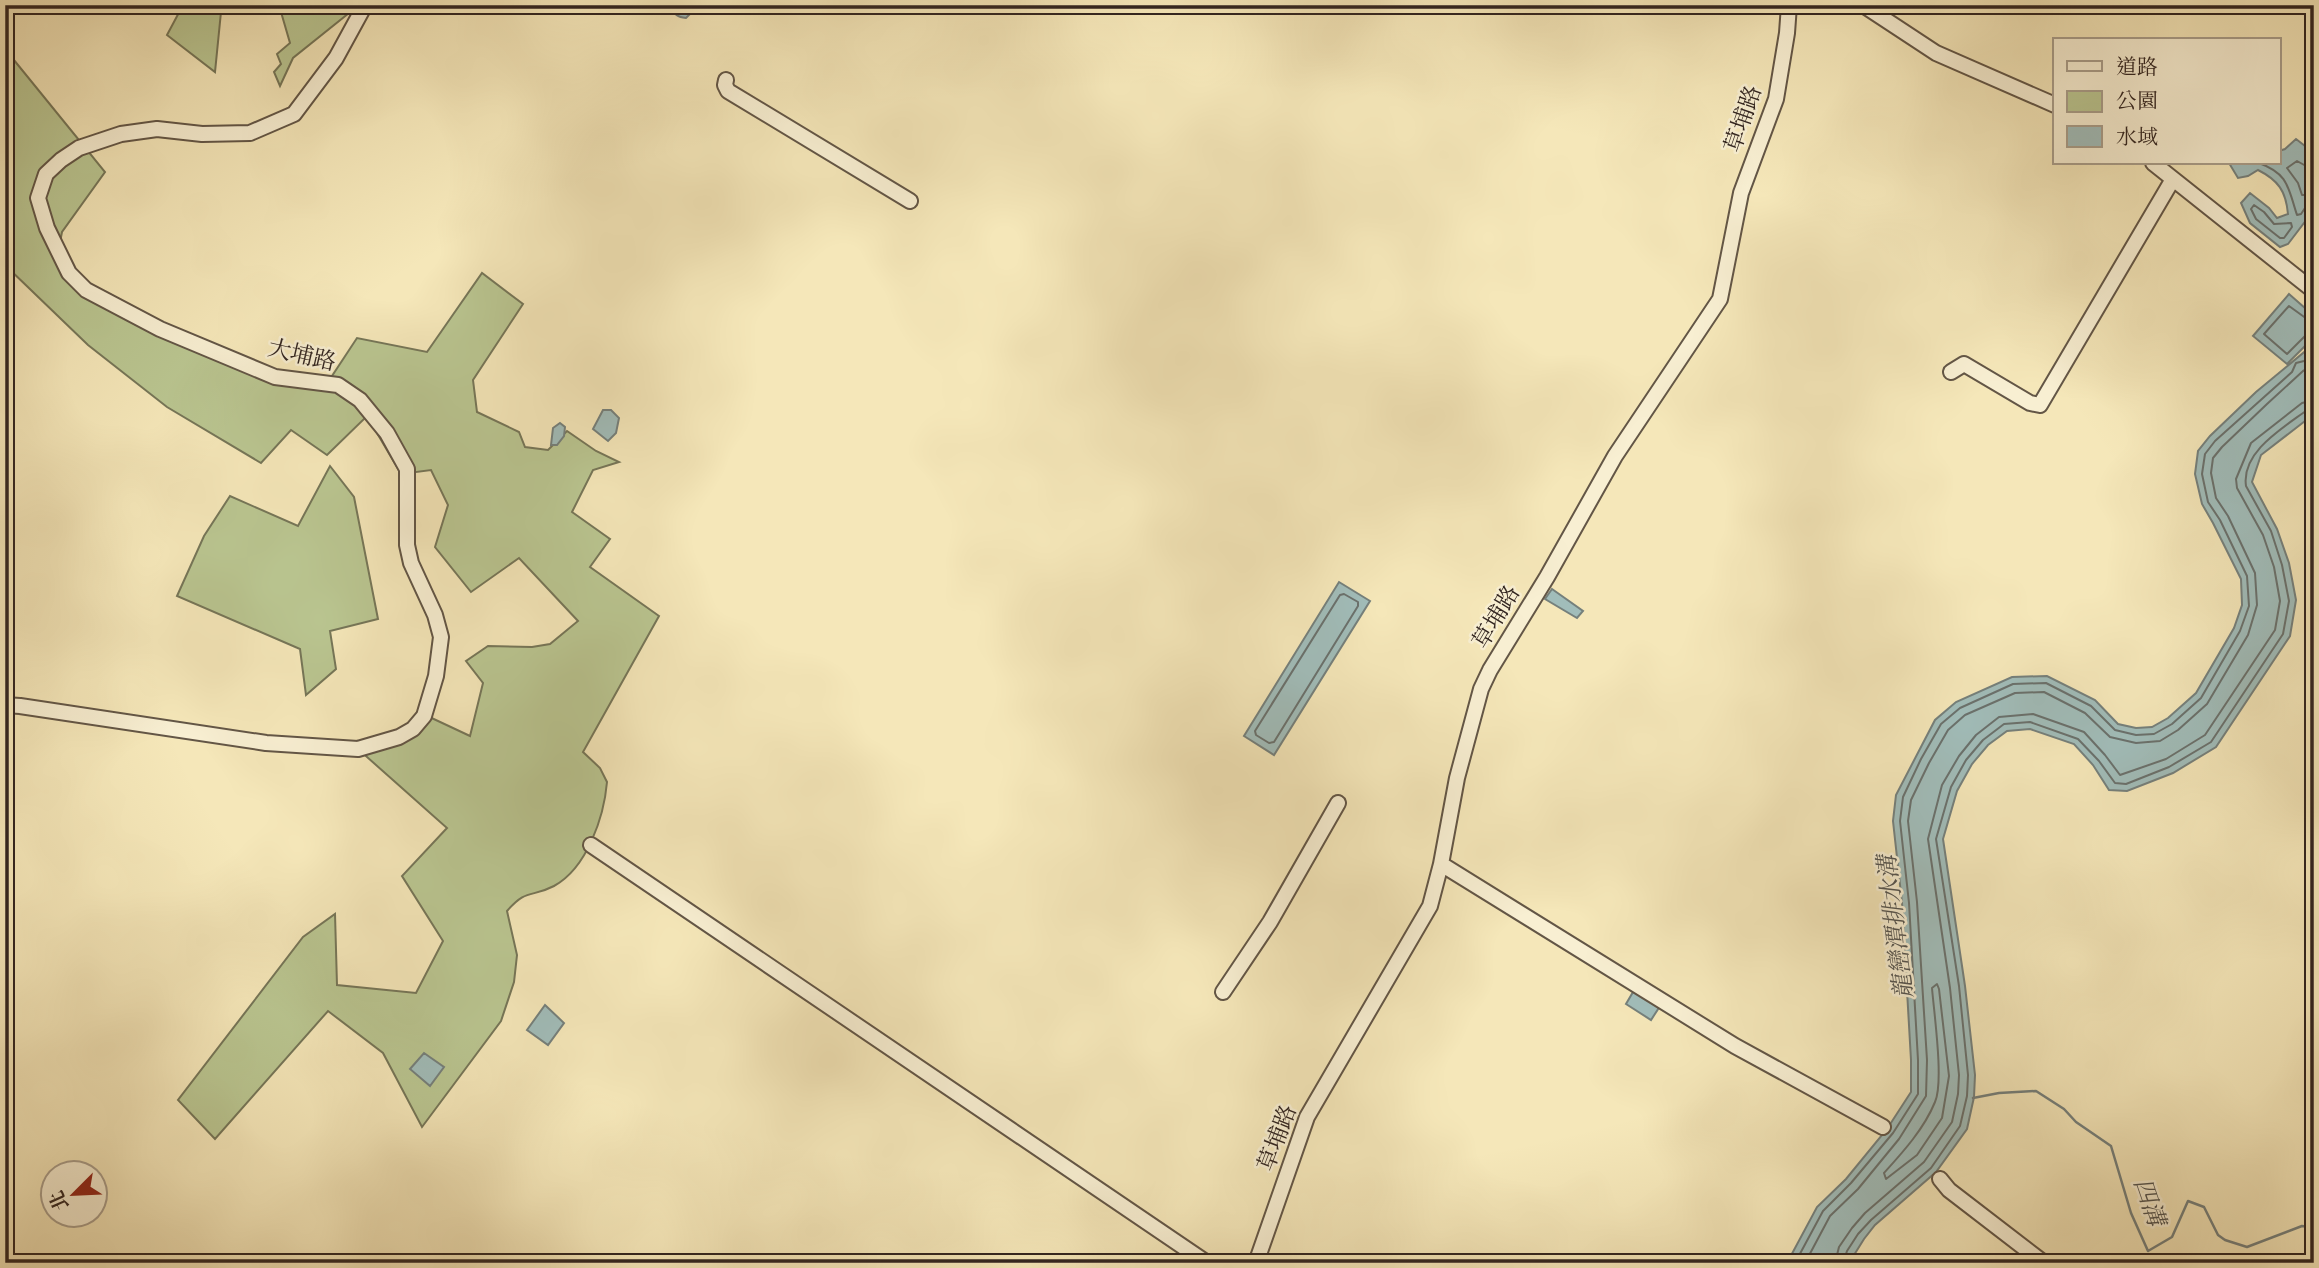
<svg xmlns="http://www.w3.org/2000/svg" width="2319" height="1268" viewBox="0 0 2319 1268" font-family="'IM FELL Double Pica','Noto Serif TC',serif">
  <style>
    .green { fill: #bac691; stroke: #767658; stroke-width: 2 }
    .water { fill: #a1bdba; stroke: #75807c; stroke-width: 2 }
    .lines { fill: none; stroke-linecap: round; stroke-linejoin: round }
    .shore { stroke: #6a716d; stroke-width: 2 }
    .stream { stroke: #75807c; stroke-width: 2.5 }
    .minor-casing { stroke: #635646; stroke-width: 18 }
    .minor { stroke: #f8efd2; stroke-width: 14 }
    .labels { text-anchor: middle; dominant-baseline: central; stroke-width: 5; stroke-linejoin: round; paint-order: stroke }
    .street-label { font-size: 23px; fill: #322520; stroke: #f8efd2 }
    .water-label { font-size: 24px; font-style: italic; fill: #53534e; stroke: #f8efd2 }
  </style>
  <rect width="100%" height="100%" fill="#f5e7b9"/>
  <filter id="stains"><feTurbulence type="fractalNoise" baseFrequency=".00286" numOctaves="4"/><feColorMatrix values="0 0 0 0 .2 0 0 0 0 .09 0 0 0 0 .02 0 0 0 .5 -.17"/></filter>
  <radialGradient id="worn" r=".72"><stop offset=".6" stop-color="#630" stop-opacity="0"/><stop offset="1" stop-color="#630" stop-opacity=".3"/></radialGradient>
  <path class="green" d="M 183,5 L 233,5 L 233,11 L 221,12 L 215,72 L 167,35 Z
    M 319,5 L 359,5 L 293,58 L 280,86 L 274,72 L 281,64 L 277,54 L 290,43 L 281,12 Z
    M 5,49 L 105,172 L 62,232 L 57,257 L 67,275 L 200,349 L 326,385 L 357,338 L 427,352 L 482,273 L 523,304 L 473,380 L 477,412 L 519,432 L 525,447 L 548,450 L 567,431 L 596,451 L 619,462 L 593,470 L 572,512 L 610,539 L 590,567 L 659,616 L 583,752 L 600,768 L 607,782 C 604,817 587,868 554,886 C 531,898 527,888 507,911 L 517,955 L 514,982 L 501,1021 L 422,1127 L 383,1053 L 328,1011 L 215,1139 L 178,1100 L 303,937 L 335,914 L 337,985 L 416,993 L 443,941 L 402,876 L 447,828 L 358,749 L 394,738 L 421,713 L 470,736 L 483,683 L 466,661 L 488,646 L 532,647 L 550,644 L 578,621 L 519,558 L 471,592 L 435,547 L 448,505 L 431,470 L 401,474 L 367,416 L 327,455 L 291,430 L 261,463 L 167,407 L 88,345 L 5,265 Z
    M 330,466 L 354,497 L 378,619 L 330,631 L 336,669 L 306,695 L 300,649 L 177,596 L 204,536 L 230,496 L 298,526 Z"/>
  <path class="water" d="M 683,5 L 699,5 L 686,18 C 678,17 674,15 672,7 L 680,10 Z
    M 2296,139 L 2314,153 L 2314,200 L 2310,215 L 2288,244 L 2280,247 L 2250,223 L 2241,203 L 2250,193 L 2269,208 L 2277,218 L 2288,214 C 2286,191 2278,180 2258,170 L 2248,176 L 2238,178 L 2229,163 L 2279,163 L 2279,151 L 2285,149 Z
    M 2289,294 L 2314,316 L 2314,337 L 2287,364 L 2253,336 Z
    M 2314,344 L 2314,414 L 2261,455 L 2252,482 L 2277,529 L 2289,563 L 2296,600 L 2290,636 L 2216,747 L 2173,773 L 2127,791 L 2109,790 L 2093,765 L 2074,744 L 2030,729 L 2007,731 L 1988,745 L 1972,764 L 1957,791 L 1943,839 L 1965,986 L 1975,1075 L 1974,1097 L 1967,1129 L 1936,1172 L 1875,1225 L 1864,1239 L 1849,1263 L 1787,1263 L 1817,1207 L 1846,1179 L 1887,1129 L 1911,1092 L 1911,1060 L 1902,903 L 1893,821 L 1896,795 L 1935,720 L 1956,702 L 2012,677 L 2047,676 L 2095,700 L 2118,724 L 2136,728 L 2152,727 L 2168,718 L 2196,693 L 2234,628 L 2242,605 L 2241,579 L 2213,523 L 2202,504 L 2195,474 L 2198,451 L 2210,436 L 2256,392 Z
    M 603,410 L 611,410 L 619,418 L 616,433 L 608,441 L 593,429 Z
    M 560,423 L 565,427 L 564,436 L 557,445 L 551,445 L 553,428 Z
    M 1339,582 L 1370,601 L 1274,755 L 1244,736 Z
    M 1552,589 L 1583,611 L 1577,618 L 1545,599 Z
    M 1636,987 L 1662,1003 L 1651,1020 L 1626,1004 Z
    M 545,1005 L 564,1023 L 548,1045 L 527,1030 Z
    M 424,1053 L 444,1067 L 430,1086 L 410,1069 Z"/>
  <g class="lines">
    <path class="shore" d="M 2259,163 C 2289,174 2288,188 2297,215 L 2301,214 L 2307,205 L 2314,204
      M 2314,167 L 2306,166 L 2297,161 L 2287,168 L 2298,183 L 2302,195 L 2314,195
      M 2254,205 L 2264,212 L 2274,224 L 2291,223 L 2292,227 L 2284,238 L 2280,238 L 2256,219 L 2251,209 Z
      M 2314,321 L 2307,319 L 2289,306 L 2264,334 L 2287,354 L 2306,335 L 2314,332
      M 1344,594 L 1358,602 L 1358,606 L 1274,742 L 1269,743 L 1256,735 L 1255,731 L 1340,595 Z
      M 1937,984 L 1939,989 L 1949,1076 L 1942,1118 L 1917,1155 L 1886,1179 L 1884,1173 C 1903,1152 1924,1129 1935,1102 C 1944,1082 1934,1013 1932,988 Z
      M 1795,1263 L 1823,1211 L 1851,1183 L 1893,1133 L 1918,1094 L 1918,1060 L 1909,903 L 1900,821 L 1903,797 L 1921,759 L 1941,724 L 1960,708 L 2013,684 L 2046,683 L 2091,706 L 2115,730 L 2136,735 L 2154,734 L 2172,724 L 2201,698 L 2240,631 L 2249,606 L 2247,576 L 2220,520 L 2208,502 L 2202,474 L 2205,454 L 2215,441 L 2292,372 L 2296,363 L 2304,361 L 2314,353
      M 1805,1263 L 1830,1216 L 1858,1189 L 1899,1139 L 1926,1096 L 1927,1060 L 1917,902 L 1908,821 L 1911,800 L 1929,763 L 1948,730 L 1965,715 L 2015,693 L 2044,692 L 2085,713 L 2110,737 L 2136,743 L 2160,741 L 2178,730 L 2207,704 L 2248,635 L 2257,605 L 2255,573 L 2228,516 L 2216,498 L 2211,473 L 2213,458 L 2222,447 L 2267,404 L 2303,371 L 2314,365
      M 1835,1263 L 1839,1247 L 1852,1228 L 1865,1213 L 1924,1162 L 1952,1122 L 1958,1094 L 1959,1075 L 1950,988 L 1928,839 L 1942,785 L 1959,756 L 1976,735 L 1999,717 L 2033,714 L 2084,732 L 2105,755 L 2120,775 L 2166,759 L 2205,735 L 2275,630 L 2280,601 L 2274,567 L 2263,535 L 2237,488 L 2236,479 L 2251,443 L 2302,403 L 2314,400
      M 1843,1263 L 1847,1251 L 1858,1234 L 1871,1220 L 1931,1168 L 1960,1126 L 1967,1096 L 1968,1075 L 1959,986 L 1936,839 L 1951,787 L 1966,760 L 1983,740 L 2004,724 L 2030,722 L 2078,739 L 2099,761 L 2115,783 L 2126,784 L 2169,767 L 2211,742 L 2283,634 L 2289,601 L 2282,565 L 2271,531 L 2246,486 C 2241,452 2283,428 2307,410 L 2314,409"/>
    <path class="stream" d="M 1973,1098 L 1999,1093 L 2036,1091 L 2064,1109 L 2076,1122 L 2111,1146 L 2131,1213 L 2148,1251 L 2172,1237 L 2188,1201 L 2204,1207 L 2218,1235 L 2225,1240 L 2247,1247 L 2302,1226 L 2314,1228"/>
    <g class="minor-casing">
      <path id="minor" d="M 1863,5 L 1936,53 L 2055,105
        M 726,80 L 725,85 L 728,91 L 910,201
        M 2153,163 L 2314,291
        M 1951,372 L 1964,364 L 2030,403 L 2040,405 L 2173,179
        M 5,705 L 20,706 L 266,743 L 358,749 L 399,737 L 413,729 L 424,716 L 436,676 L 441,637 L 435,615 L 411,563 L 407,545 L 407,469 L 387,433 L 360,400 L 338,385 L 275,377 L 160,329 L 86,290 L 69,273 L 47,228 L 38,198 L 46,174 L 61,160 L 79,148 L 121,134 L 157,129 L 202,134 L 250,133 L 294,114 L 336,58 L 365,5
        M 591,845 L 1207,1263
        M 1441,864 L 1735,1046 L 1883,1127
        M 1223,992 L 1270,922 L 1338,803
        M 1940,1179 L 1949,1190 L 2044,1263
        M 1256,1263 L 1307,1117 L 1430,906 L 1441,864 L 1457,778 L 1481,689 L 1490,670 L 1547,577 L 1615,456 L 1720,299 L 1741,193 L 1776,99 L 1787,33 L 1789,5"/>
    </g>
    <use href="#minor" class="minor"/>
  </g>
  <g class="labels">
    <g class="street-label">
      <text transform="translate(1743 119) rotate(-71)">草埔路</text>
      <text transform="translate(302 355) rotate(13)">大埔路</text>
      <text transform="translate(1496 617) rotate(-59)">草埔路</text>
      <text transform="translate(1277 1138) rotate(-69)">草埔路</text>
    </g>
    <g class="water-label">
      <text transform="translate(1896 927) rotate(-97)">龍巒潭排水溝</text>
      <text transform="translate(2149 1202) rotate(71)">四溝</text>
    </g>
  </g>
  <rect width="2319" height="1268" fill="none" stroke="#f5e7b9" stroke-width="28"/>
  <rect x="7" y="7" width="2305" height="1254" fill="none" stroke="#322520" stroke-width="3.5"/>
  <rect x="14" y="14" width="2291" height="1240" fill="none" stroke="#322520" stroke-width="2"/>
  <rect x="2053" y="38" width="228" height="126" fill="#f8efd2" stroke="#a99e8b" stroke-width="2"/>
  <rect x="2067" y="61" width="35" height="10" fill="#f8efd2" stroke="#a99e8b" stroke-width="2"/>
  <text x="2116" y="74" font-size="21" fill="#322520">道路</text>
  <rect x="2067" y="91" width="35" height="21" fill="#bac691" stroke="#a99e8b" stroke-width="2"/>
  <text x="2116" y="108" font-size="21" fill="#322520">公園</text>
  <rect x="2067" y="126" width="35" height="21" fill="#a1bdba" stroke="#a99e8b" stroke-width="2"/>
  <text x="2116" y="144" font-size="21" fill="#322520">水域</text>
  <g transform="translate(74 1194) rotate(246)"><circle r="33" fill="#f8efd2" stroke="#a99e8b" stroke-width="2"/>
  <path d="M0-5L12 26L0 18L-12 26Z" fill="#8f2418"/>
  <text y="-10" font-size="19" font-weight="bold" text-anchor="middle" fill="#322520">北</text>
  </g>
  <rect width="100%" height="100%" filter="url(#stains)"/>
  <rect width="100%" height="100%" fill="url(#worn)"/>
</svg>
